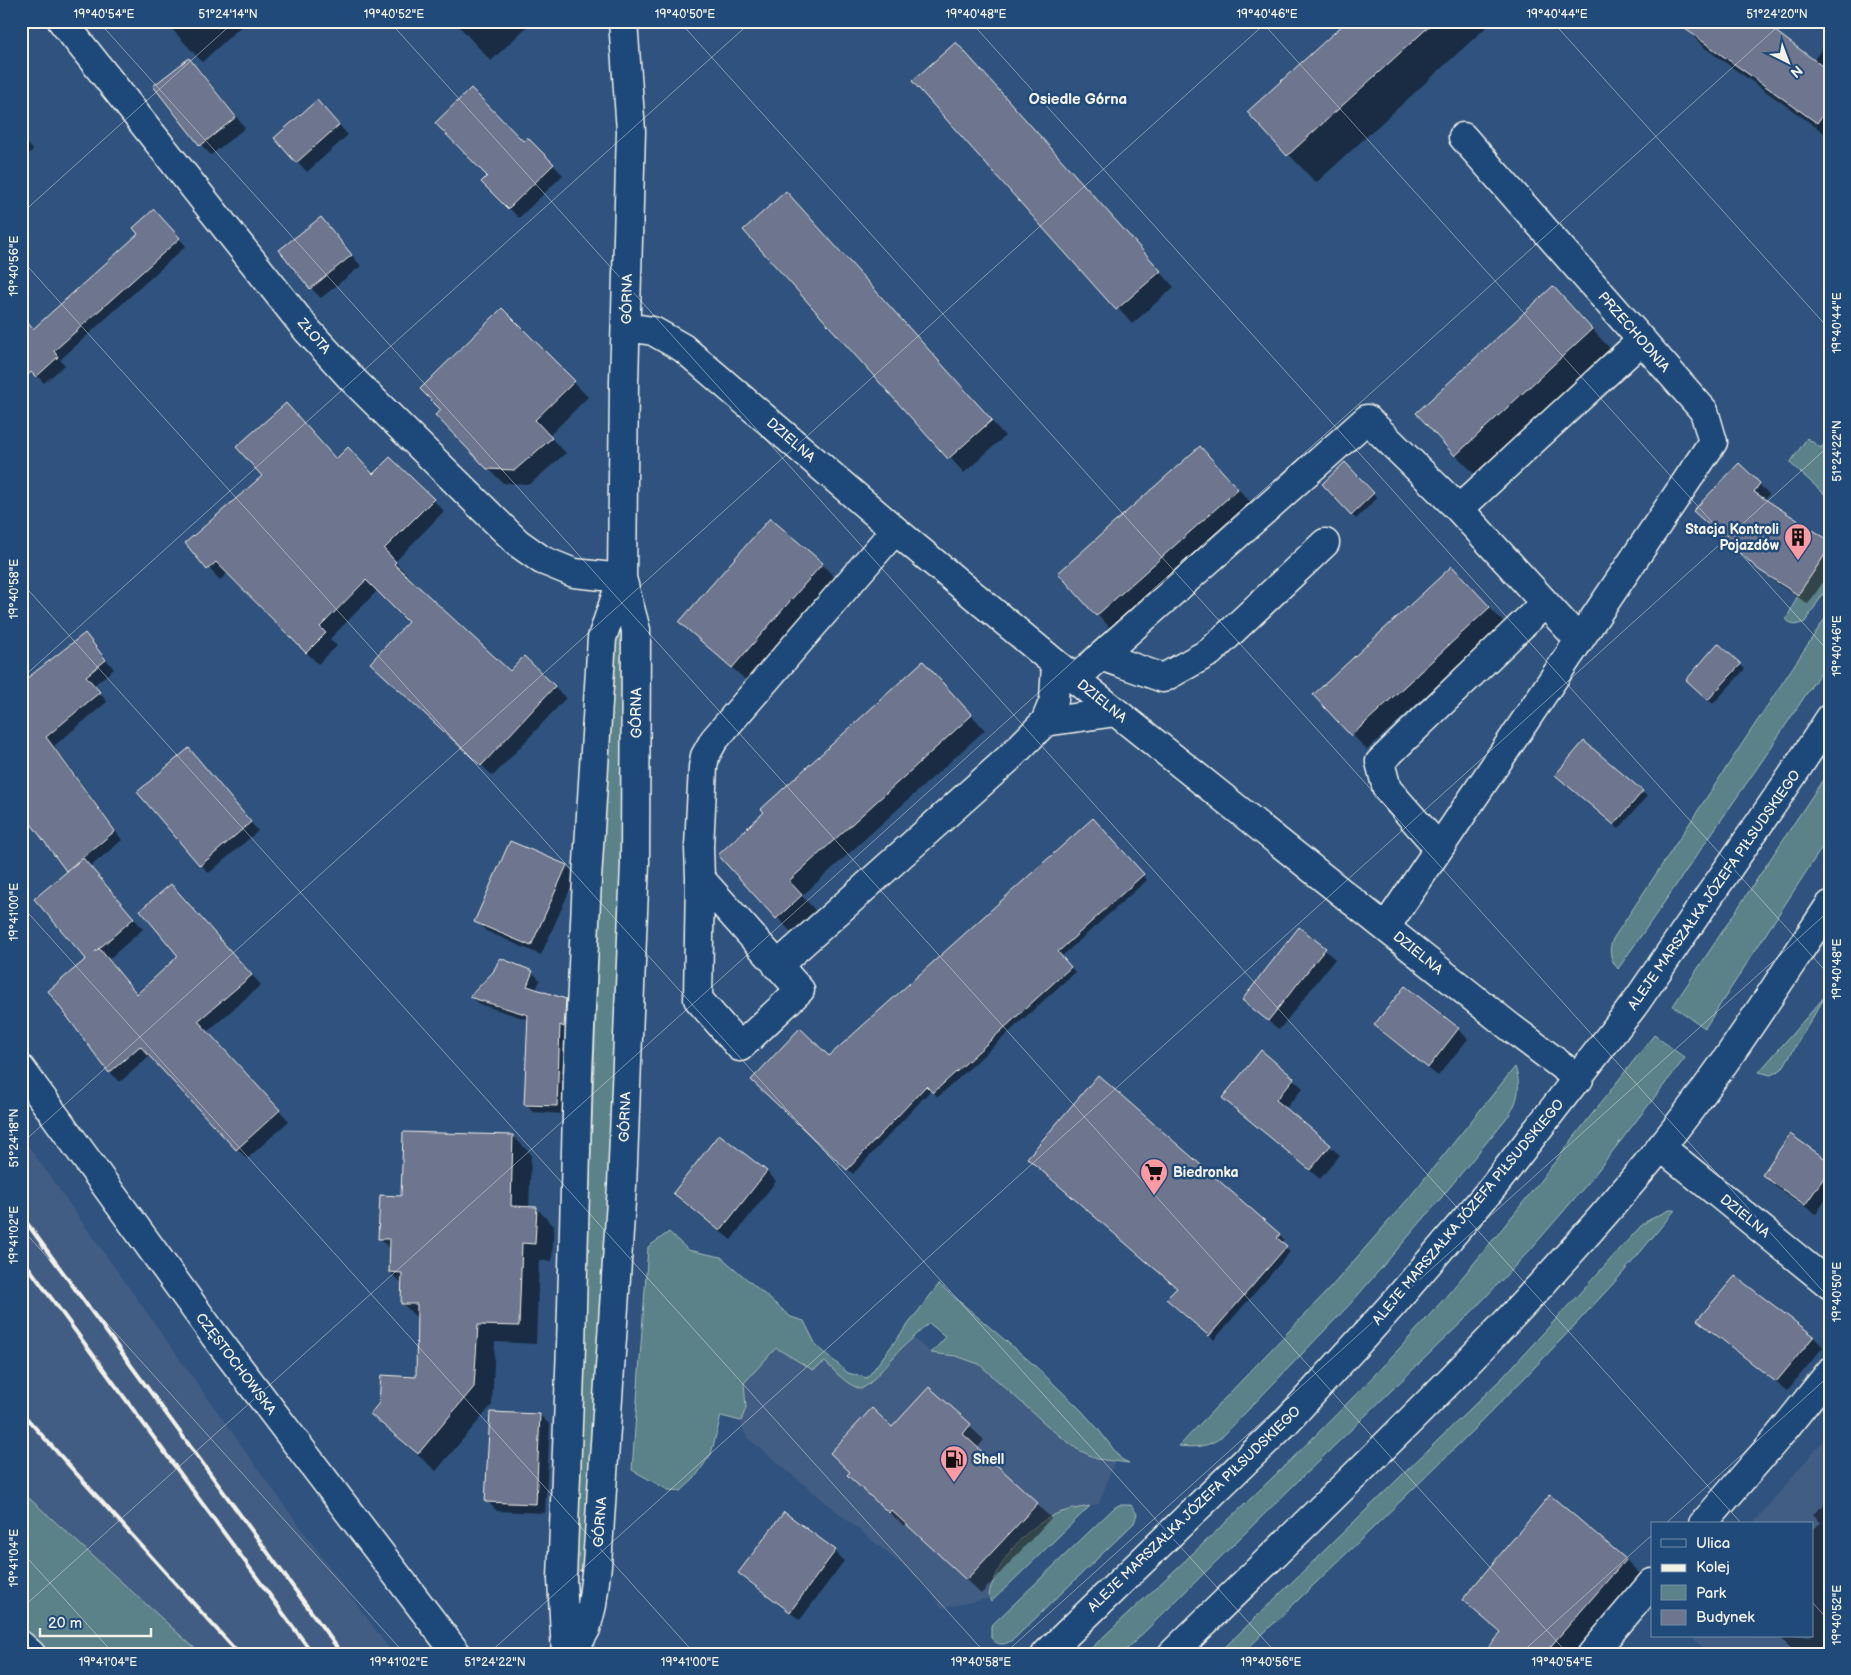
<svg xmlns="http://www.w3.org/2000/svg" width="1851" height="1675" viewBox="0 0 1851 1675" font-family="'Balsamiq Sans',sans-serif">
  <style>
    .built { fill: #425d83 }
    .green { fill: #5a8288; stroke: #a7bab8 }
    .shadow { fill: #0007 }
    .building { fill: #6d758f; stroke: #f4f1e8 }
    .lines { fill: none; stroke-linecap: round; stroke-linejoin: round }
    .minor-casing { stroke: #f4f1e8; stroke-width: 31 }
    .major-casing { stroke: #f4f1e8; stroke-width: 31 }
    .minor { stroke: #1f4a7a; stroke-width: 28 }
    .major { stroke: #1f4a7a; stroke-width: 28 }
    .rail { stroke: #f4f1e8; stroke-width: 4 }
    .ticks { fill: none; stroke: #f4f1e8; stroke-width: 1; stroke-opacity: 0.45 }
    .labels { text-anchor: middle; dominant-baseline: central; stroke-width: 5; stroke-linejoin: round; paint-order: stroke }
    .street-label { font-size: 14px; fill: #f4f1e8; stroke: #1f4a7a }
    .poi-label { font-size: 14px; font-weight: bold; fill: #f4f1e8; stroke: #1f4a7a; text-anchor: start }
    .neighbourhood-label { font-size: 15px; font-weight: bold; fill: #f4f1e8; stroke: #1f4a7a }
    .neatline { fill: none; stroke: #f4f1e8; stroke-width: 2 }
    .ticks-label { font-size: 12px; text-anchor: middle; fill: #f4f1e8 }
  </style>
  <rect width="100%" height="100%" fill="#2f537e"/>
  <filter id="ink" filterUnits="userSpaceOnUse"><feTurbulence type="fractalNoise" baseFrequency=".02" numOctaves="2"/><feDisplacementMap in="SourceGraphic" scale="10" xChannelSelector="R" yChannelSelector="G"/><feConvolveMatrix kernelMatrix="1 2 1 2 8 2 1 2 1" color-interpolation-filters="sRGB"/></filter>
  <g filter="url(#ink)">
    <path class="built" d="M 21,1136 L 266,1480 L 393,1654 L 201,1654 L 30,1499 L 21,1494 Z
      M 913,1338 L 931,1353 L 956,1356 L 980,1364 L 1063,1439 L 1077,1449 L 1097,1459 L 1114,1462 L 1099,1504 L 1056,1514 L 990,1589 L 989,1598 L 942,1608 L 927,1587 L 907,1569 L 750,1440 L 744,1432 L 741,1421 L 746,1408 L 744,1383 L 776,1348 L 813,1370 L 825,1362 L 853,1387 L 869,1384 Z
      M 1830,1432 L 1830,1654 L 1709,1654 L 1691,1636 L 1812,1636 L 1812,1524 L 1753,1524 Z"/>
    <path class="green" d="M 1830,437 L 1830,499 L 1790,463 L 1807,438 L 1821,448 Z
      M 1830,547 L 1830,583 L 1805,622 L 1795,625 L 1786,620 L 1798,595 Z
      M 1830,611 L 1830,658 L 1764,758 L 1618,969 C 1610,959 1608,951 1613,939 Z
      M 621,626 L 623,631 L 624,821 L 619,1024 L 584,1571 L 580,1571 L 576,1567 L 603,819 L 613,634 L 618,627 Z
      M 1830,769 L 1830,835 L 1705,1028 L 1673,1006 Z
      M 1826,995 L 1782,1069 L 1771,1075 L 1759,1072 Z
      M 1654,1035 L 1685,1058 L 1588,1183 L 1530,1250 L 1464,1320 L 1295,1484 L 1122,1654 L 1085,1654 C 1208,1539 1333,1426 1443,1300 C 1517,1214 1584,1123 1654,1035 Z
      M 1515,1067 C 1521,1084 1519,1100 1509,1115 L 1432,1209 L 1352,1302 L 1223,1436 C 1209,1447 1196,1448 1179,1446 L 1331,1287 L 1408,1199 Z
      M 1669,1210 L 1675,1210 C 1654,1235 1634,1261 1612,1285 C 1495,1414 1367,1533 1242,1654 L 1218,1654 L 1504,1376 L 1640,1227 L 1647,1221 Z
      M 669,1232 L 688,1250 L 721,1257 L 791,1317 L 804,1321 L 816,1345 L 848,1373 L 867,1378 L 939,1284 L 1033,1364 L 1080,1409 L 1098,1429 L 1121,1459 L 1129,1463 L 1097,1459 L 1077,1449 L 1051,1429 L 979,1364 L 956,1356 L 931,1353 L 946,1337 L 929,1323 L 902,1348 L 869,1384 L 861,1389 C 846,1385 836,1372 825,1362 L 813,1370 L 776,1348 L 744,1383 L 746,1408 L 741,1421 L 721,1416 L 711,1454 L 694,1479 L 681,1491 L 668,1490 L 632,1470 L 648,1247 Z
      M 21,1494 L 30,1499 L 201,1654 L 52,1654 L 21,1626 Z
      M 1119,1505 L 1131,1505 L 1137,1514 L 1134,1523 L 1015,1638 C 1006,1645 999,1647 991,1638 L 991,1626 L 1114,1508 Z
      M 1090,1506 L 991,1602 C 987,1594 991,1587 994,1580 C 1005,1552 1028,1527 1056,1514 C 1066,1510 1079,1508 1090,1506 Z"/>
    <path class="shadow" d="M 181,21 L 247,21 L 202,62 L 172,29 Z
      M 454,21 L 533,21 L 491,61 Z
      M 1349,21 L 1493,21 L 1316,183 L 1249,112 Z
      M 1692,21 L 1770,21 L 1767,26 L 1813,61 L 1830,37 L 1830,137 L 1705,48 L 1686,29 Z
      M 956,43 L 1174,287 L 1132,324 L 914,81 Z
      M 189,60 L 199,69 L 245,128 L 211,155 L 201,145 L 155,86 Z
      M 327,111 L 348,135 L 307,172 L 276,138 Z
      M 21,138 L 33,150 L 21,161 Z
      M 527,138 L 563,175 L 519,218 L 483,182 Z
      M 801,208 L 1005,436 L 964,473 L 745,231 Z
      M 321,218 L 361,266 L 321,298 L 311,288 Z
      M 161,219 L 186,246 L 60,360 L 65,365 L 44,383 L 21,359 L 140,234 Z
      M 1553,288 L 1619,358 L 1483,483 L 1456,455 Z
      M 502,310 L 588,397 L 549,436 L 566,453 L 530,484 L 503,483 L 488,468 L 443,411 Z
      M 390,458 L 444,511 L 395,562 L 407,574 L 405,576 L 510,673 L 554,687 L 566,698 L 493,776 L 383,674 L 409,622 L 378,590 L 330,639 L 337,646 L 318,664 L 228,573 L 220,580 L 186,543 L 336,460 L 374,475 Z
      M 1214,462 L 1252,504 L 1112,630 L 1060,574 Z
      M 1345,464 L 1377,498 L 1356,519 L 1323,484 Z
      M 1739,465 L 1769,494 L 1765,500 L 1830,542 L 1830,572 L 1808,604 L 1771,579 L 1704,520 Z
      M 822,564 L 836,579 L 748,682 L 681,622 Z
      M 1467,583 L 1504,623 L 1367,750 L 1315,695 Z
      M 93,644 L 114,669 L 94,685 L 107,702 L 54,746 L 122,840 L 90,867 L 143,929 L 109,959 L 138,995 L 180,956 L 181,896 L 261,985 L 207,1032 L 289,1121 L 247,1159 L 151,1055 L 120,1082 L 110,1072 L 69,872 L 21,754 Z
      M 1740,665 L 1745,669 L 1713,704 L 1687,680 Z
      M 937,677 L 985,730 L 802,896 L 815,910 L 791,932 L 719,855 Z
      M 1584,743 L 1647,796 L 1619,829 L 1561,780 Z
      M 189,750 L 258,831 L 209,873 L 201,865 Z
      M 1097,825 L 1147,880 L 1061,957 L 1075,972 L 938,1097 L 931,1090 L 853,1174 L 752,1080 L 829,1058 Z
      M 566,866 L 576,876 L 541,955 L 486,931 L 476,921 Z
      M 1299,929 L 1335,959 L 1279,1030 L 1243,1000 Z
      M 532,972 L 540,980 L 536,990 L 565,1001 L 573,1009 L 564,1114 L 533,1112 L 525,1104 L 529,1020 L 479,1004 L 471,997 Z
      M 1405,988 L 1458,1029 L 1468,1039 L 1438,1076 L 1385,1035 L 1376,1025 Z
      M 1098,1077 L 1280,1235 L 1284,1240 L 1281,1243 L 1290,1252 L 1214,1340 L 1173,1304 L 1179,1289 Z
      M 1293,1079 L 1303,1088 L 1285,1109 L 1340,1155 L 1320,1179 L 1223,1098 Z
      M 720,1135 L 767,1172 L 776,1181 L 731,1240 L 684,1203 L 674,1193 Z
      M 513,1136 L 531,1154 L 529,1208 L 536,1208 L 554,1226 L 552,1261 L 539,1260 L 536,1344 L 495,1342 L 492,1405 L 436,1471 L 390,1431 L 372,1413 L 417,1378 L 418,1319 L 402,1303 L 403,1285 L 390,1272 L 391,1250 L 380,1239 L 402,1197 Z
      M 1830,1163 L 1830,1193 L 1816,1214 L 1773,1185 L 1764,1175 Z
      M 1735,1278 L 1814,1337 L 1823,1347 L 1787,1391 L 1709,1330 L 1699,1320 Z
      M 929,1388 L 984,1440 L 977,1448 L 1051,1518 L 981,1594 L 906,1524 L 904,1526 L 864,1490 L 892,1429 Z
      M 540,1415 L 550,1425 L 545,1513 L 497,1511 L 487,1501 Z
      M 1550,1497 L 1626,1560 L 1640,1574 L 1572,1654 L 1497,1654 L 1501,1634 L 1464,1600 Z
      M 1830,1500 L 1830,1654 L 1794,1654 L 1780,1636 L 1812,1636 L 1812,1529 L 1821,1523 L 1813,1514 Z
      M 835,1551 L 844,1561 L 800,1620 L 750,1582 L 740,1573 Z"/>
    <path class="building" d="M 1347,21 L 1435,21 L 1287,156 L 1247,112 Z
      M 1674,21 L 1762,21 L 1830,72 L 1830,105 L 1817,123 Z
      M 956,42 L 1161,271 L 1116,310 L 912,81 Z
      M 189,58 L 236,117 L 200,146 L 153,86 Z
      M 471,88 L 523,141 L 527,137 L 554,164 L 508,209 L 481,182 L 487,176 L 435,123 Z
      M 317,100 L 339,125 L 296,163 L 274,138 Z
      M 786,191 L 992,420 L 948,459 L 743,230 Z
      M 154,209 L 180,238 L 54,351 L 58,357 L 36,377 L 31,372 L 21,381 L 21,315 L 33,329 L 138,234 L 133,228 Z
      M 321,217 L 352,255 L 310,289 L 279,250 Z
      M 1553,286 L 1592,329 L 1455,456 L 1416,413 Z
      M 502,308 L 575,381 L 535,420 L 552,438 L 515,470 L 487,469 L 435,415 L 441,410 L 420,389 Z
      M 286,403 L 336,459 L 348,447 L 373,474 L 390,457 L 434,499 L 384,549 L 396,562 L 394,564 L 510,671 L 524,656 L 555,686 L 481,766 L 370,663 L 408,622 L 366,580 L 320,627 L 326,633 L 306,653 L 216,562 L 207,570 L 185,543 L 262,476 L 236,447 Z
      M 1200,446 L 1238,489 L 1096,616 L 1058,573 Z
      M 1345,462 L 1374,493 L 1351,515 L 1322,484 Z
      M 1739,463 L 1760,483 L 1754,492 L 1830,541 L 1830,547 L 1798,595 L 1759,570 L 1693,511 Z
      M 770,518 L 823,563 L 732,668 L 679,622 Z
      M 1452,566 L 1490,607 L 1351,736 L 1313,695 Z
      M 85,633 L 106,660 L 86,676 L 100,692 L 46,737 L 115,831 L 66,871 L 21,810 L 21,683 Z
      M 1718,643 L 1741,664 L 1708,700 L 1686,680 Z
      M 923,661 L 972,715 L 789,881 L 802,895 L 776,919 L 718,855 L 764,812 L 761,809 Z
      M 1584,741 L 1643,791 L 1614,825 L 1555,775 Z
      M 189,748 L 251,822 L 200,866 L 137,792 Z
      M 1093,818 L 1144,874 L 1058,952 L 1071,967 L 933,1093 L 926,1086 L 847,1170 L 751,1080 L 800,1028 L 829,1056 Z
      M 510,841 L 567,865 L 531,946 L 474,922 Z
      M 83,858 L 134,918 L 95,952 L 99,948 L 137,994 L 178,956 L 140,910 L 171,884 L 252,975 L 198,1021 L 280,1110 L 236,1150 L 140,1046 L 109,1073 L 48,991 L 86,959 L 34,899 Z
      M 1299,927 L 1326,948 L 1268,1021 L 1242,1000 Z
      M 500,958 L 533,971 L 527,986 L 566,999 L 564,1027 L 560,1025 L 557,1106 L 524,1105 L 528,1015 L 469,997 L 493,972 Z
      M 1405,986 L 1459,1028 L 1428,1068 L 1374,1025 Z
      M 1261,1050 L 1294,1078 L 1276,1100 L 1331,1145 L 1310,1170 L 1222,1098 Z
      M 1098,1075 L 1280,1234 L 1277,1238 L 1287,1246 L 1209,1336 L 1166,1299 L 1177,1288 L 1027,1158 Z
      M 403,1132 L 513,1135 L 511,1206 L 537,1207 L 535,1244 L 522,1243 L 519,1326 L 478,1325 L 474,1387 L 418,1454 L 370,1414 L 379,1403 L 381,1375 L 416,1377 L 417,1304 L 401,1304 L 402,1273 L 389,1272 L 390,1239 L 378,1239 L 380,1195 L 401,1196 Z
      M 719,1134 L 767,1171 L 720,1231 L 673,1193 Z
      M 1790,1134 L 1830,1162 L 1830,1169 L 1805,1205 L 1762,1175 Z
      M 1735,1276 L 1814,1336 L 1776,1382 L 1697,1320 Z
      M 929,1387 L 971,1424 L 963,1434 L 1038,1503 L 966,1580 L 891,1510 L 889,1513 L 847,1475 L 850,1472 L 830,1453 L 872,1408 L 892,1427 Z
      M 490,1412 L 540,1414 L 536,1504 L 485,1502 Z
      M 1550,1495 L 1626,1559 L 1544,1654 L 1483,1654 L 1501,1633 L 1462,1600 Z
      M 784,1512 L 836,1550 L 790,1612 L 738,1573 Z"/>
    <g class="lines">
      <g class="minor-casing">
        <path id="minor" d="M 62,21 L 307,330 L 354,381 L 518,543 L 542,560 L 574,573 L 622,578
          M 626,327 L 653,331 L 683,348 L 895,530 L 1056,664 L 1510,1027 L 1579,1079
          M 1459,509 L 1642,340
          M 1101,656 L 1163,678 L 1210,652 L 1325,543
          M 1075,679 L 1367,419 L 1459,509 L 1579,640
          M 1045,722 L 1116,712
          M 1439,848 L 1387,789 L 1380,762 L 1545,603
          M 700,878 L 698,999 L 740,1047 L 800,990 L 700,878 L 699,847 L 703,767 L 705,756 L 714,740 L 895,530
          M 1386,927 L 1713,442 L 1704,411 L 1463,137
          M 777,966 L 1008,759 L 1045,722 L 1054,700 L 1056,664
          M 21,1069 L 214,1335 L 457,1654
          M 1661,1147 L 1830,1285
          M 1703,1524 L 1778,1437 L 1830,1372
          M 21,1645 L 31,1654
          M 566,1654 L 562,1579 L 571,1346 L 578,1073 L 587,879 L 602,638 L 622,578
          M 572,1654 L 586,1629 L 592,1605 L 597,1565 L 622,1186 L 635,863 L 636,630 L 622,578 L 624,382 L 631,131 L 623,21
          M 1592,1654 L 1652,1583"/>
      </g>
      <g class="major-casing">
        <path id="major" d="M 1046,1654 L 1285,1423 L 1395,1302 L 1493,1187 L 1634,1005 L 1792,776 L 1830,718
          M 1172,1654 C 1339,1490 1512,1330 1660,1148 C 1722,1072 1775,987 1830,905"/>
      </g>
      <use href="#minor" class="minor"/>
      <use href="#major" class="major"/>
      <path class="rail" d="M 21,1215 L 342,1654
        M 21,1257 L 313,1654
        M 21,1412 L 239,1654"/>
    </g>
  </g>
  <path class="ticks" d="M 98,21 L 1568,1654M 389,21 L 1742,1524M 679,21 L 1830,1299M 970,21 L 1830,976M 1261,21 L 1830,653M 1552,21 L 1830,330M 21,214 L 235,21M 21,259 L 1277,1654M 21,582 L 986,1654M 21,679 L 752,21M 21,905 L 695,1654M 21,1144 L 1268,21M 21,1228 L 405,1654M 1665,1524 L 1830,1375M 21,1551 L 114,1654M 1812,1602 L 1830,1622M 21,1609 L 1784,21M 488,1654 L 1830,445M 1004,1654 L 1830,910M 1520,1654 L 1652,1535"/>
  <defs>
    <g id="building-pin" transform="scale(1.4375)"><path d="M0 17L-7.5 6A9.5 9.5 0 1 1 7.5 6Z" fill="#ff9aa2" stroke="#1f4a7a"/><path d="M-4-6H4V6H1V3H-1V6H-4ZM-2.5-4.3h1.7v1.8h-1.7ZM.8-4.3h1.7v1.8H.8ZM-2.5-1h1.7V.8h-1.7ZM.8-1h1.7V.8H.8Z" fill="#111"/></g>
    <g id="supermarket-pin" transform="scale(1.4375)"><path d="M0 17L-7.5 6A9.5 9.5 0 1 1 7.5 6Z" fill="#ff9aa2" stroke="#1f4a7a"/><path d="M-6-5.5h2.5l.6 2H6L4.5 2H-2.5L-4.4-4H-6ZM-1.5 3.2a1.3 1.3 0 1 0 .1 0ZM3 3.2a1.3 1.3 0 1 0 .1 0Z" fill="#111"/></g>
    <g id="fuel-pin" transform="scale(1.4375)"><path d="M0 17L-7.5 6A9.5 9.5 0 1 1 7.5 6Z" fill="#ff9aa2" stroke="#1f4a7a"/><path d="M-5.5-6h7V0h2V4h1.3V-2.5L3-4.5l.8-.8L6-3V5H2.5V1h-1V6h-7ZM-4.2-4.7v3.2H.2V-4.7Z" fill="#111"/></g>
  </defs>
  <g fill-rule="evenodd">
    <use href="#building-pin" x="1798" y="537"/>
    <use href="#supermarket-pin" x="1154" y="1172"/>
    <use href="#fuel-pin" x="954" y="1459"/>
  </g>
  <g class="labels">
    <g class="street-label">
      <text transform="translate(627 299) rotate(-89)">GÓRNA</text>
      <text transform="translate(1634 332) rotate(49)">PRZECHODNIA</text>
      <text transform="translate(314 336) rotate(49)">ZŁOTA</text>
      <text transform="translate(791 440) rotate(41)">DZIELNA</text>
      <text transform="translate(1102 701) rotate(39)">DZIELNA</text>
      <text transform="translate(636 713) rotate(-90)">GÓRNA</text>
      <text transform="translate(1714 890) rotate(-55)">ALEJE MARSZAŁKA JÓZEFA PIŁSUDSKIEGO</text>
      <text transform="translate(1418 953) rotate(39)">DZIELNA</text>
      <text transform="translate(625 1117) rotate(-88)">GÓRNA</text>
      <text transform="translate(1468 1212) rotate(-50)">ALEJE MARSZAŁKA JÓZEFA PIŁSUDSKIEGO</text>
      <text transform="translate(1745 1216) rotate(39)">DZIELNA</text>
      <text transform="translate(236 1364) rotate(53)">CZĘSTOCHOWSKA</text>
      <text transform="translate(1194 1509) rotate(-44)">ALEJE MARSZAŁKA JÓZEFA PIŁSUDSKIEGO</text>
      <text transform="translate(600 1522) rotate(-86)">GÓRNA</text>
    </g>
    <g class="poi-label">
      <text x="1779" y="529" text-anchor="end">Stacja Kontroli<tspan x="1779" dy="16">Pojazdów</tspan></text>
      <text x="1173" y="1172">Biedronka</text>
      <text x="973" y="1459">Shell</text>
    </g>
    <g class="neighbourhood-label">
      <text x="1078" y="99">Osiedle Górna</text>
    </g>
  </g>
  <rect width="1851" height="1675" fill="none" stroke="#1f4a7a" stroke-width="55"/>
  <rect x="1651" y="1522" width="162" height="115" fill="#1f4a7a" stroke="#748da6"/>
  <rect x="1661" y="1539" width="25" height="8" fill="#1f4a7a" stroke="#748da6"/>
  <text x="1696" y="1548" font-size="15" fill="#f4f1e8">Ulica</text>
  <rect x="1661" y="1564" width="25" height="8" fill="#f4f1e8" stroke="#748da6"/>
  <text x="1696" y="1572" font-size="15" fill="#f4f1e8">Kolej</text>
  <rect x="1661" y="1585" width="25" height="15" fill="#5a8288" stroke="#748da6"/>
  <text x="1696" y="1598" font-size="15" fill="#f4f1e8">Park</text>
  <rect x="1661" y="1610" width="25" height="15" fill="#6d758f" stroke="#748da6"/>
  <text x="1696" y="1622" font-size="15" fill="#f4f1e8">Budynek</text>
  <g transform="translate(1788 62) rotate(138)" stroke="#1f4a7a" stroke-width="4" paint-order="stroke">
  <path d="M0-4L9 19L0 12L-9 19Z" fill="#f4f1e8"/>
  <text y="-8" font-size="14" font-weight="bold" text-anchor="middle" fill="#f4f1e8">N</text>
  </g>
  <path d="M40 1628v8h111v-8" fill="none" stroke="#f4f1e8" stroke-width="2.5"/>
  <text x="48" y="1628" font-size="15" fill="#f4f1e8" stroke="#1f4a7a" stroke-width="4" paint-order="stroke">20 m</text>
  <rect x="28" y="28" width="1796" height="1620" class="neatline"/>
  <g class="ticks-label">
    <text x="104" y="18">19°40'54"E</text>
    <text x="228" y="18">51°24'14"N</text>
    <text x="394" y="18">19°40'52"E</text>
    <text x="685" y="18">19°40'50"E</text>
    <text x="976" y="18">19°40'48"E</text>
    <text x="1267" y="18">19°40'46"E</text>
    <text x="1557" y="18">19°40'44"E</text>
    <text x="1777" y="18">51°24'20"N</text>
    <text transform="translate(14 266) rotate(-90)" y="4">19°40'56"E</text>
    <text transform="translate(1837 323) rotate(-90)" y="4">19°40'44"E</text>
    <text transform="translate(1837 451) rotate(-90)" y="4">51°24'22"N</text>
    <text transform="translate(14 589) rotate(-90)" y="4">19°40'58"E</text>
    <text transform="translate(1837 646) rotate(-90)" y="4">19°40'46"E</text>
    <text transform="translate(14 912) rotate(-90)" y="4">19°41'00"E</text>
    <text transform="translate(1837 969) rotate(-90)" y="4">19°40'48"E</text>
    <text transform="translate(14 1138) rotate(-90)" y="4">51°24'18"N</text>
    <text transform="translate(14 1235) rotate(-90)" y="4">19°41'02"E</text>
    <text transform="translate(1837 1292) rotate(-90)" y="4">19°40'50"E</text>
    <text transform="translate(14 1558) rotate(-90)" y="4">19°41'04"E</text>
    <text transform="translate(1837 1615) rotate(-90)" y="4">19°40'52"E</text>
    <text x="108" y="1666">19°41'04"E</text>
    <text x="399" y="1666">19°41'02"E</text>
    <text x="495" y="1666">51°24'22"N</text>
    <text x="690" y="1666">19°41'00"E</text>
    <text x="981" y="1666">19°40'58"E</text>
    <text x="1271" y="1666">19°40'56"E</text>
    <text x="1562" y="1666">19°40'54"E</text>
  </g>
</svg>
